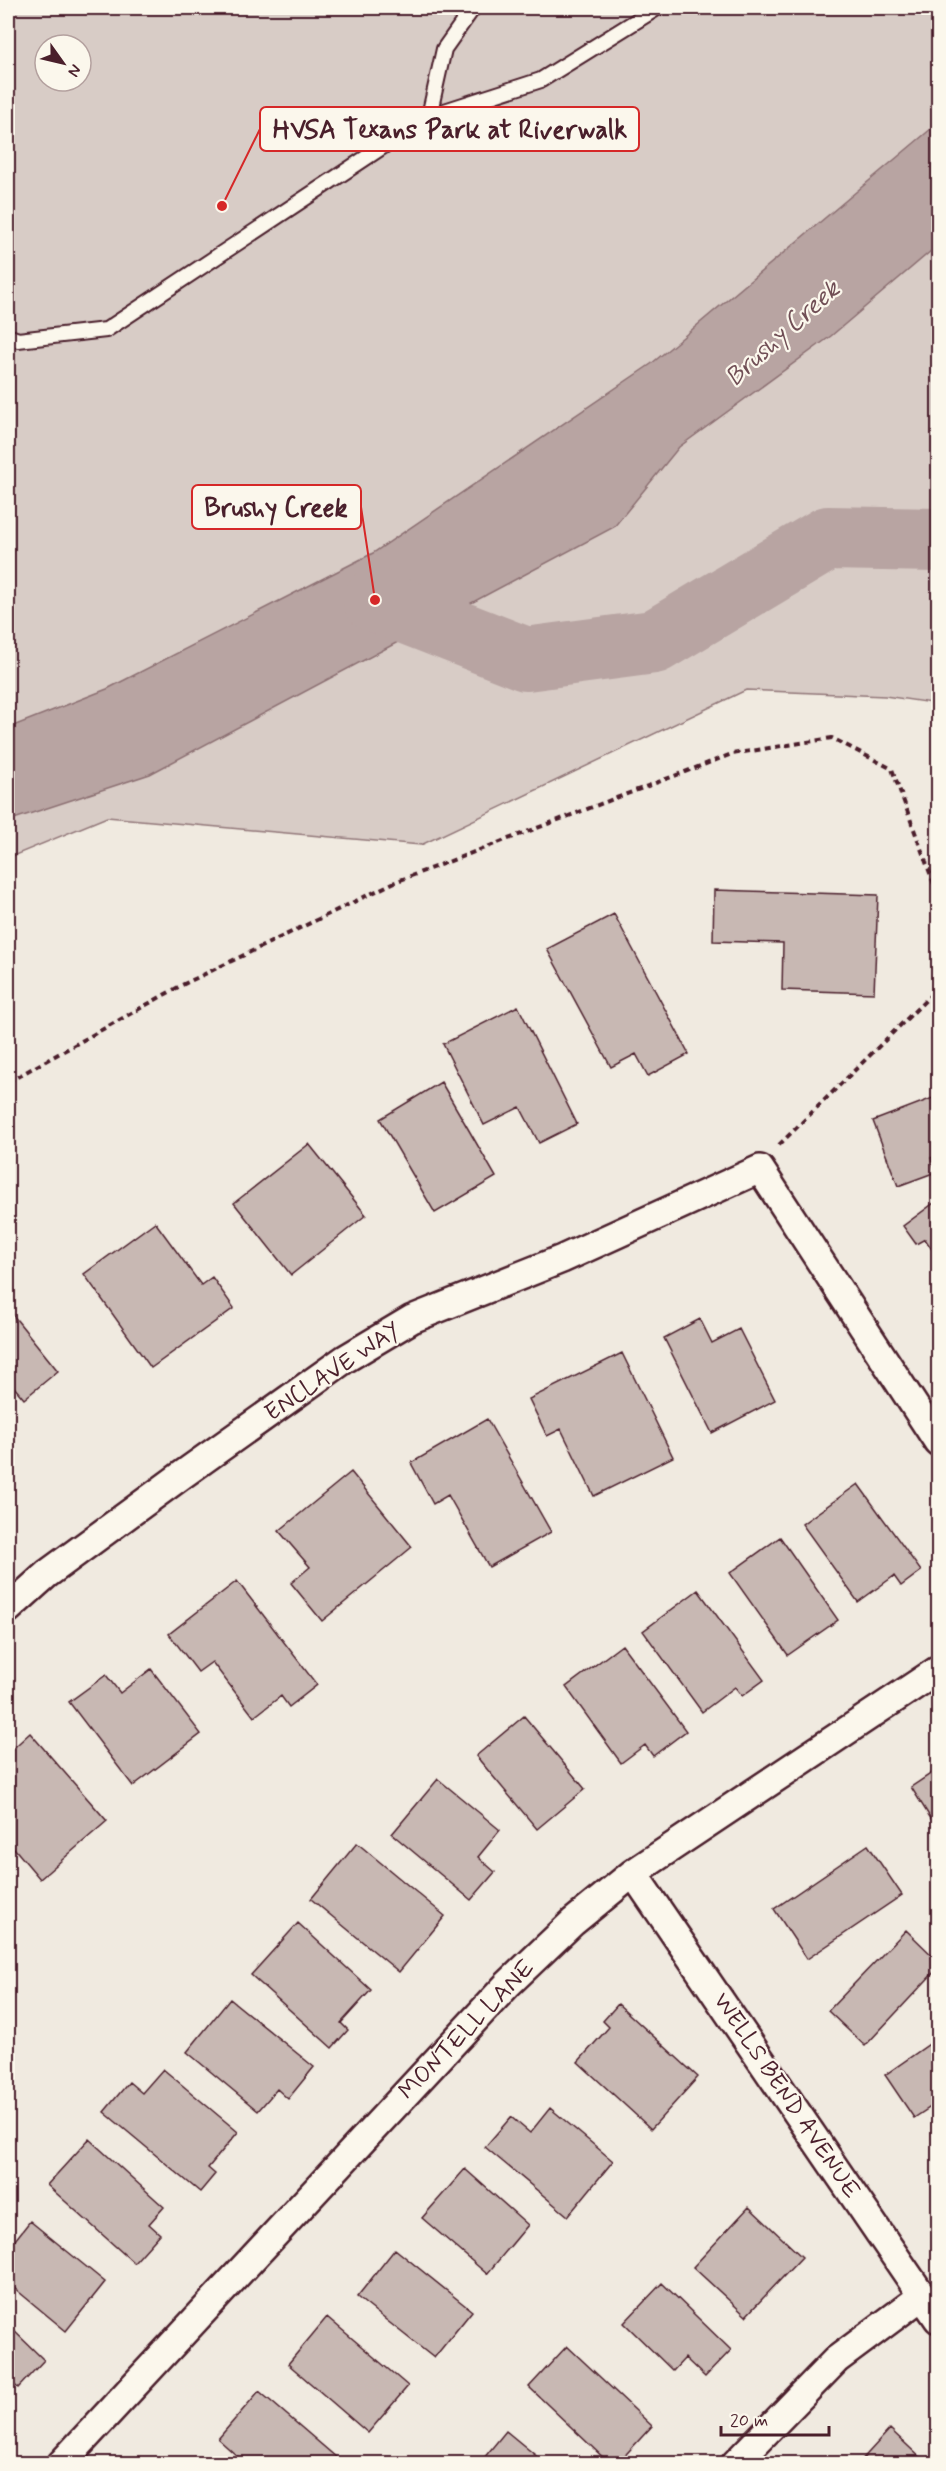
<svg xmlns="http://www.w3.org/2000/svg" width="946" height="2471" viewBox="0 0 946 2471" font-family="Mynerve,sans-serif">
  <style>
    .green { fill: #d8ccc6; stroke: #917678; stroke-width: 1.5; fill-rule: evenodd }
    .water { fill: #b8a4a2; stroke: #8c6f72; stroke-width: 1.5 }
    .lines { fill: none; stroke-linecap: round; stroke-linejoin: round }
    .river { stroke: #b8a4a2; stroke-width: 64 }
    .building { fill: #c8b8b3; stroke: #4a1f2b; stroke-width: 1.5 }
    .lane-casing { stroke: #4a1f2b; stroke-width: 18 }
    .street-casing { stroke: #4a1f2b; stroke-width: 32 }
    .path { stroke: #4a1f2b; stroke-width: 4; stroke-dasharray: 6 4.5; stroke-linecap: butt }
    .lane { stroke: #fbf7ec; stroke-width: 14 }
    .street { stroke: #fbf7ec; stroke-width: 27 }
    .labels { text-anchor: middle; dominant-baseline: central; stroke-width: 4.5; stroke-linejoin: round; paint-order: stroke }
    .street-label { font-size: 24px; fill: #4a1f2b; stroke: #fbf7ec }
    .water-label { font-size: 26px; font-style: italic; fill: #704e55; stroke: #fbf7ec }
    .leader { fill: none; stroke: #d62828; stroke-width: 2 }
    .callout-dot { fill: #d62828; stroke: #fbf7ec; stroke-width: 2 }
    .callout { fill: #fbf7ec; stroke: #d62828; stroke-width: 2 }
    .callout-label { font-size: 26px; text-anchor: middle; font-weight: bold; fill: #4a1f2b }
  </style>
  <rect width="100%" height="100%" fill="#f0eae0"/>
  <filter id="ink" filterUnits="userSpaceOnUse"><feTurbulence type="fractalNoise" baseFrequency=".0167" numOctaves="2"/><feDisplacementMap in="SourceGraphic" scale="12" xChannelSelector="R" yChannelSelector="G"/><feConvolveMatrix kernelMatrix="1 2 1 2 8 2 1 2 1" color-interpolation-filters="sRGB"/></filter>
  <g filter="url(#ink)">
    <path class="green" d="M 8,8 L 938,8 L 938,704 L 885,696 L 746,690 L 421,845 L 107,817 L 8,858 ZM 45,45 L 81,45 L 81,81 L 45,81 Z"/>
    <path class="water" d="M 938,123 L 938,245 L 831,336 L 679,447 L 614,527 L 150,774 L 8,821 L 8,728 L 107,689 L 373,553 L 651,364 Z"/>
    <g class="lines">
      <path class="river" d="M 375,600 L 526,659 L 654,642 L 828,538 L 938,540"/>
    </g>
    <path class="building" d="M 714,890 L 878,895 L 874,993 L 782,990 L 783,943 L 713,941 Z
      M 614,914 L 689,1054 L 648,1076 L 636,1054 L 611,1067 L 547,949 Z
      M 518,1006 L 577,1124 L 539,1143 L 520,1107 L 484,1125 L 443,1044 Z
      M 441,1082 L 496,1177 L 435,1213 L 380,1119 Z
      M 938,1096 L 938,1155 L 931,1158 L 936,1172 L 898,1186 L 873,1121 Z
      M 309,1144 L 366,1215 L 291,1275 L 234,1203 Z
      M 938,1200 L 938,1258 L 925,1239 L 916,1244 L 903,1226 Z
      M 155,1222 L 201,1285 L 212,1277 L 234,1308 L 151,1368 L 84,1274 Z
      M 8,1309 L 58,1371 L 24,1399 L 8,1380 Z
      M 700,1319 L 712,1343 L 739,1329 L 775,1400 L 712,1433 L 664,1338 Z
      M 622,1353 L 673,1457 L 594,1496 L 561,1429 L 547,1436 L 529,1399 Z
      M 487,1419 L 551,1532 L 489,1567 L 448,1495 L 433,1504 L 411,1463 Z
      M 351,1472 L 412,1547 L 322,1621 L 291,1583 L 310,1567 L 279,1531 Z
      M 858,1484 L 921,1571 L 901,1586 L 894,1576 L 858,1602 L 802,1524 Z
      M 780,1537 L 838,1620 L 788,1655 L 730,1573 Z
      M 237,1581 L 317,1685 L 289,1707 L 281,1696 L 254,1717 L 212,1662 L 198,1672 L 169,1634 Z
      M 698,1590 L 764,1680 L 742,1696 L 735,1687 L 702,1712 L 643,1631 Z
      M 622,1645 L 686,1731 L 653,1756 L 645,1745 L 621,1763 L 566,1687 Z
      M 151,1669 L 201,1734 L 133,1786 L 69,1702 L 106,1675 L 120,1693 Z
      M 524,1716 L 585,1789 L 537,1829 L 476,1756 Z
      M 30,1733 L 107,1821 L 40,1879 L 8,1841 L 8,1753 Z
      M 938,1769 L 938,1830 L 911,1787 Z
      M 438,1779 L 500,1830 L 478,1857 L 495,1872 L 471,1900 L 392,1834 Z
      M 357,1843 L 445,1916 L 399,1972 L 311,1899 Z
      M 868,1845 L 902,1895 L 807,1959 L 774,1909 Z
      M 298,1923 L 371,1990 L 341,2023 L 348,2030 L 332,2048 L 251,1975 Z
      M 906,1930 L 938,1961 L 938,1968 L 865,2046 L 828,2011 Z
      M 230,1999 L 314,2067 L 288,2099 L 277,2089 L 258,2111 L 187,2052 Z
      M 618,2004 L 698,2077 L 651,2129 L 578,2062 L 609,2027 L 603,2021 Z
      M 938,2038 L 938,2102 L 914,2118 L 885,2075 Z
      M 163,2069 L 238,2132 L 208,2168 L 215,2174 L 200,2192 L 104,2112 L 129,2082 L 142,2093 Z
      M 550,2108 L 613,2161 L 568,2216 L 485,2147 L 511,2117 L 530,2133 Z
      M 89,2139 L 164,2207 L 149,2224 L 160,2234 L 134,2263 L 47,2185 Z
      M 465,2169 L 528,2225 L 487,2274 L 422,2218 Z
      M 749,2207 L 802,2257 L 746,2316 L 693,2267 Z
      M 30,2221 L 105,2282 L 66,2331 L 8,2283 L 8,2249 Z
      M 395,2249 L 472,2311 L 434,2358 L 357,2297 Z
      M 662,2283 L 731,2350 L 705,2377 L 685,2358 L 673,2371 L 624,2323 Z
      M 327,2317 L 408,2386 L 368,2433 L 288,2364 Z
      M 8,2325 L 44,2360 L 18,2388 L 9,2380 L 8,2381 Z
      M 567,2346 L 652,2426 L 617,2464 L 610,2464 L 529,2387 Z
      M 259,2391 L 344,2464 L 246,2464 L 218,2439 Z
      M 890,2429 L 927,2464 L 858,2464 Z
      M 506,2431 L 546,2464 L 479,2464 Z"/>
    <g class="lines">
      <g class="lane-casing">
        <path id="lane" d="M 429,116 L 444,49 L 473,8
          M 8,336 L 18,340 L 106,330 L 429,116 L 541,80 L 657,8"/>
      </g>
      <g class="street-casing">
        <path id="street" d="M 8,1609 L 47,1574 L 182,1475 L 345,1359 L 412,1319 L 562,1259 L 760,1169 L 938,1442
          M 633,1873 L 938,2319
          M 61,2464 L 507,1985 L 573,1922 L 633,1873 L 938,1670
          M 735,2464 L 836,2360 L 922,2296"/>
      </g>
      <path class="path" d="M 8,1082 L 182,985 L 395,882 L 732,754 L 832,738 L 892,769 L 938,895
        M 779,1145 L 938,988"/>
      <use href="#lane" class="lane"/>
      <use href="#street" class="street"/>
    </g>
  </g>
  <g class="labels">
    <g class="street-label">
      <text transform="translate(333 1372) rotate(-34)">ENCLAVE WAY</text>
      <text transform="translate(467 2030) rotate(-46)">MONTELL LANE</text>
      <text transform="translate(786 2096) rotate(56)">WELLS BEND AVENUE</text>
    </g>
    <g class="water-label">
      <text transform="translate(783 334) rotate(-42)">Brushy Creek</text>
    </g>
  </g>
  <path class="leader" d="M222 206L260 129M375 600L361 507"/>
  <g class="callout-dot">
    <circle cx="222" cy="206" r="6"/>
    <circle cx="375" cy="600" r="6"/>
  </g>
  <g class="callout">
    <rect x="260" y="107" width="379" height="44" rx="6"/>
    <rect x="192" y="485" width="169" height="44" rx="6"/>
  </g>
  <g class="callout-label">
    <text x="450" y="138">HVSA Texans Park at Riverwalk</text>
    <text x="276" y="516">Brushy Creek</text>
  </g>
  <rect width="946" height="2471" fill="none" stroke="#fbf7ec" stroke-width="30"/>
  <rect x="15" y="15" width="916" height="2441" fill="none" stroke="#4a1f2b" stroke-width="2" filter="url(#ink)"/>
  <g transform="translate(63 63) rotate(124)"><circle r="28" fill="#fbf7ec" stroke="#b4a19f" stroke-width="1.5"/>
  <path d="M0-4.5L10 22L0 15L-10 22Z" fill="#4a1f2b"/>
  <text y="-9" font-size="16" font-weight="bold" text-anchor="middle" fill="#4a1f2b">N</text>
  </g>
  <path d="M721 2426v9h108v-9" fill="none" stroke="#4a1f2b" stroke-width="3"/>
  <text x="730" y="2426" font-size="18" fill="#4a1f2b" stroke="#fbf7ec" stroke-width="4.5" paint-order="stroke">20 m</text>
</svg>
